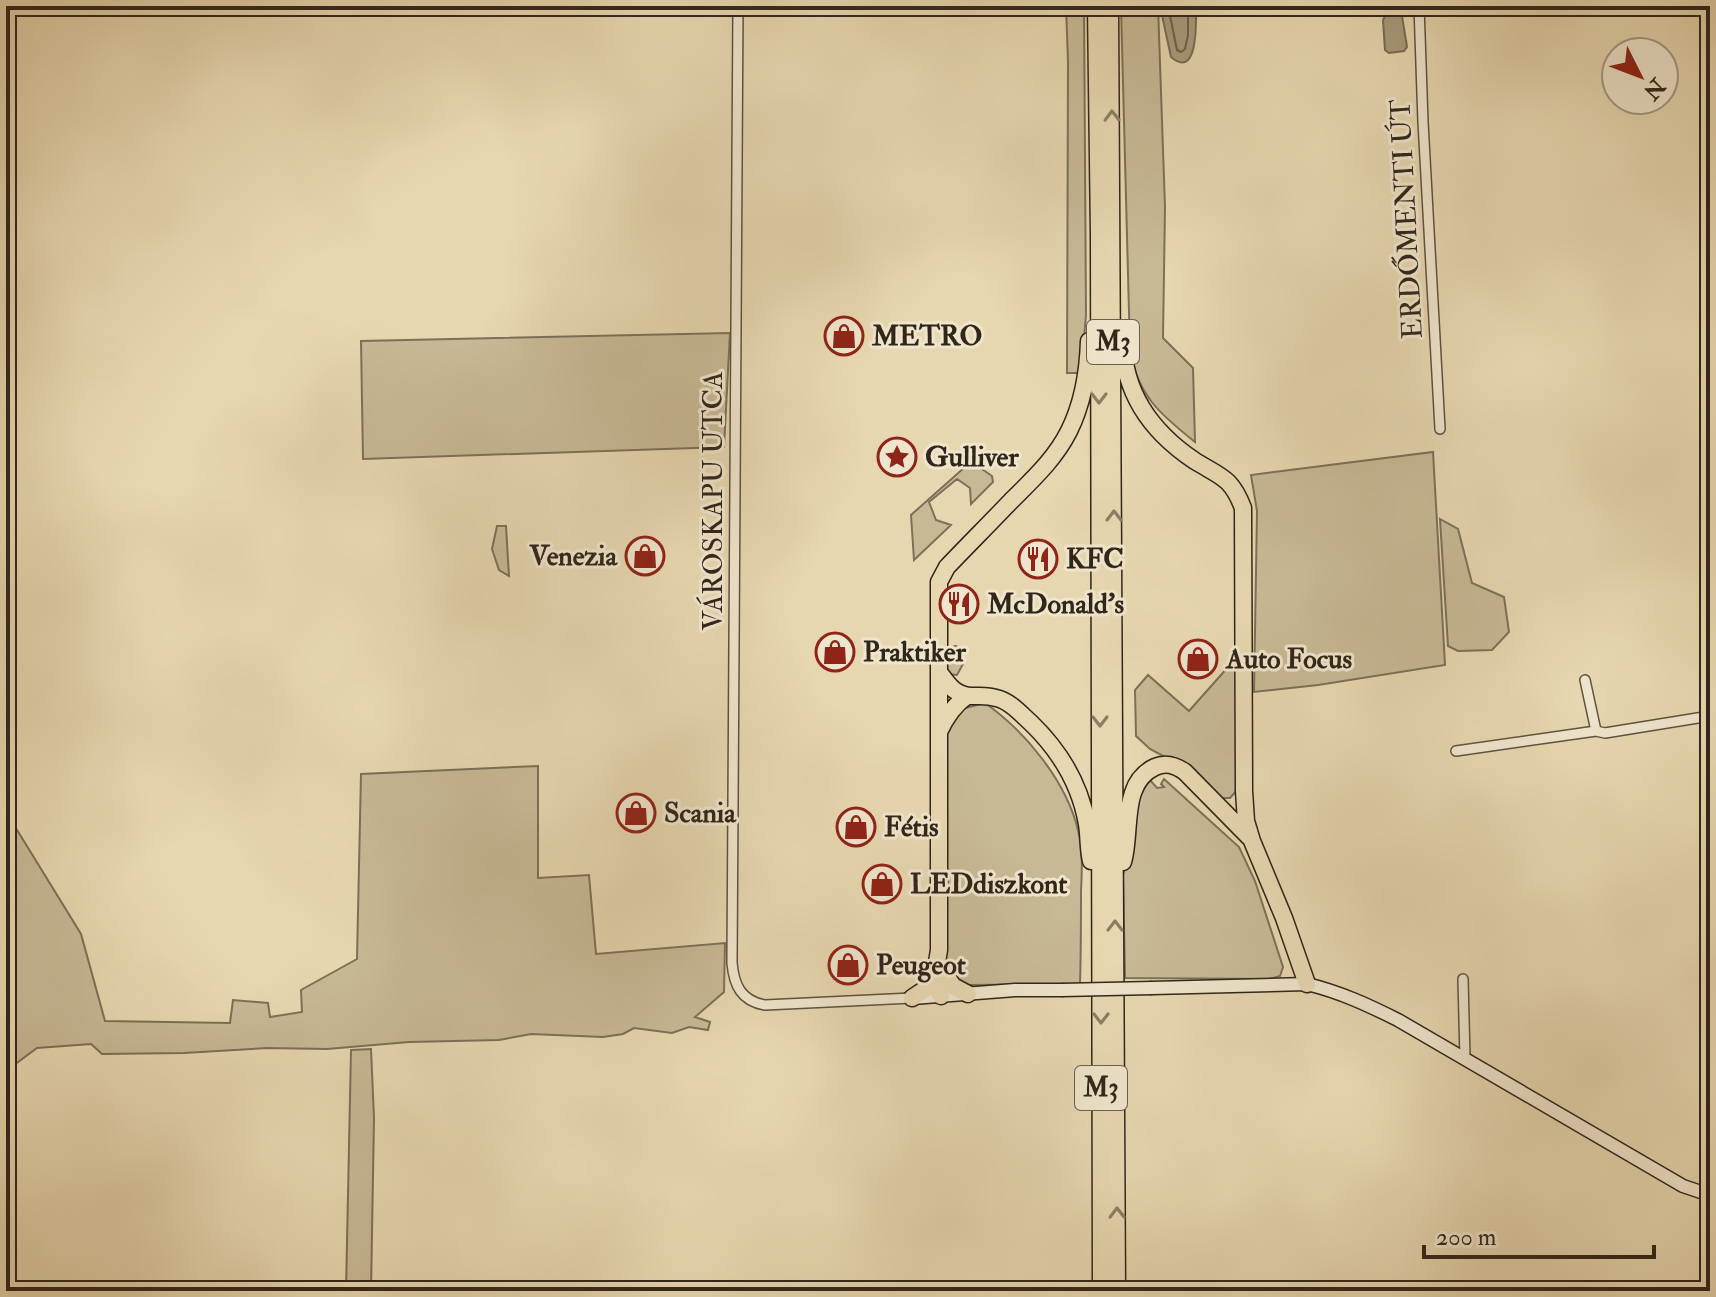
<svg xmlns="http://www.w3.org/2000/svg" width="1716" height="1297" viewBox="0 0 1716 1297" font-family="'IM FELL Double Pica',serif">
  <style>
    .green { fill: #c8b996; stroke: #7c7058; stroke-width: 2 }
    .water { fill: #a99b7d; stroke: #796c55; stroke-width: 2 }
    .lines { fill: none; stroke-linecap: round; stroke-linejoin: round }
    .shore { stroke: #6d604c; stroke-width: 2 }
    .street-casing { stroke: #5e5240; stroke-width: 12 }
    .secondary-casing { stroke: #31261a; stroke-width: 15 }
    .highway-casing { stroke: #31261a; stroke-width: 19 }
    .street { stroke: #efe5cc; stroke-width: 9 }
    .secondary { stroke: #efe5cc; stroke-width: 12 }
    .highway { stroke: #e7d7b0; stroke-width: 16 }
    .secondary-bridge-casing { stroke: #31261a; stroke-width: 15; stroke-linecap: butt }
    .secondary-bridge { stroke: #efe5cc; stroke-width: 12 }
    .oneway { stroke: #8c7e65 }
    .labels { text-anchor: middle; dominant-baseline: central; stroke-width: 6; stroke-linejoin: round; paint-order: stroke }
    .shield { fill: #efe5cc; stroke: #6a5f4f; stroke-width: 2 }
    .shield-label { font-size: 26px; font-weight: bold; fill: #31261a }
    .street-label { font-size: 28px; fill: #31261a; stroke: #efe5cc }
    .poi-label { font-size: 28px; font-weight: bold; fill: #31261a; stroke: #efe5cc; text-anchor: start }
  </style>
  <rect width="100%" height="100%" fill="#e7d7b0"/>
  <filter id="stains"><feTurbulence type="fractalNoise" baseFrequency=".0025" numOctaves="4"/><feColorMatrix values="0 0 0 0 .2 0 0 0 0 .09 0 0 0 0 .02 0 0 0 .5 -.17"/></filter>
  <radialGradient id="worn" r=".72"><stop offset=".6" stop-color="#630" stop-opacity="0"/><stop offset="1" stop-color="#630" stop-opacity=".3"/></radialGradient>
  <path class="green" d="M 1066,6 L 1084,6 L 1086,315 L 1081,373 L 1067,373 L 1068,62 Z
    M 1121,6 L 1158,6 L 1165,207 L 1163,338 L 1193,368 L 1195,442 C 1161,415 1138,396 1130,351 Z
    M 730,333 L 724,447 L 363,459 L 361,341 Z
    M 1433,452 L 1445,665 L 1318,685 L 1254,692 L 1257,511 L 1251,475 Z
    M 965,467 L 979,467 L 992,476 L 993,482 L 971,504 L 970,488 L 957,479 L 929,502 L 936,520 L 951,525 L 914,560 L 911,515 Z
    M 1440,519 L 1458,529 L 1472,583 L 1504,597 L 1509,632 L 1492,650 L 1458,651 L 1448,646 Z
    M 497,526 L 506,526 L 509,576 L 499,570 L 492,549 Z
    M 955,646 L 963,648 L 963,664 L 957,675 L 947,674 L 946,650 Z
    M 1237,657 L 1237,790 L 1230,798 L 1217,798 L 1167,758 L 1150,749 L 1136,736 L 1135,690 L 1148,675 L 1189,711 Z
    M 985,703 C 1026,732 1066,781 1078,830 C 1083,850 1082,871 1081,891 C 1081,922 1081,953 1080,984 L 968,985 L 959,984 L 950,974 L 946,962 L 943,922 L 942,765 L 949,722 L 965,708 Z
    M 538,766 L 538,878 L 589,875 L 596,954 L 725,943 L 724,992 L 695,1017 L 710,1022 L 708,1030 L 689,1027 L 672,1033 L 634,1028 L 623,1034 L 603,1037 L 531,1034 L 499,1040 L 409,1042 L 327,1049 L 267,1048 L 184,1053 L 102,1054 L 91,1044 L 37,1048 L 6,1071 L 6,812 L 81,934 L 105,1021 L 230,1023 L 233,1000 L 268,1003 L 270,1017 L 302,1012 L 301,990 L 357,959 L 361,774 Z
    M 1164,779 L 1239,847 L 1255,881 L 1283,967 L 1280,976 L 1269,979 L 1125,978 L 1123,875 C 1134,843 1128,807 1150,780 L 1157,788 L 1164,787 L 1161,784 Z
    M 371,1049 L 374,1118 L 371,1291 L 346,1291 L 351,1050 Z"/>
  <path class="water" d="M 1160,6 L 1196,6 C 1196,19 1199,81 1171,57 Z
    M 1385,16 L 1402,16 L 1407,47 L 1404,51 L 1389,53 L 1385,50 L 1383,20 Z"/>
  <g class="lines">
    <path class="shore" d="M 1168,6 L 1177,50 L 1181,52 L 1185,49 L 1188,35 L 1188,6"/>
    <g class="street-casing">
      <path id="street" d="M 738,6 L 732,963 C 734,985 741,1001 765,1005 L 912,998
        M 1419,6 L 1423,122 L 1440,429
        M 1585,680 L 1596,731
        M 1456,751 L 1596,731 L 1605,733 L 1710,716
        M 1463,979 L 1465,1058"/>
    </g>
    <g class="secondary-casing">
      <path id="secondary" d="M 1152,988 L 1307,984 C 1340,992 1368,1005 1398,1020 L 1683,1186 L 1710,1195
        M 913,998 L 1015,990 L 1062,990"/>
    </g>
    <g class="highway-casing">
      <path id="highway" d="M 1096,6 L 1099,236 L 1101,1291
        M 1110,6 L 1117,1291
        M 1123,342 C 1124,394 1153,433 1195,461 C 1221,477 1231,477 1243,508 L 1244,791 L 1246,821 L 1252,841 L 1284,918 L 1307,984
        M 939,672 C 948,684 955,696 972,696 C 980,696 988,695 996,698 C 1010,701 1021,714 1031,723 C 1060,751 1080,784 1087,824 C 1089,836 1088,849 1091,861
        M 939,732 C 945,719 954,705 967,696
        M 1123,862 C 1132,832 1120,783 1155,767 C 1166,762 1175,765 1185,772 L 1249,837
        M 944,972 L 953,986 L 968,994
        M 941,996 C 931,982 937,965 939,950 L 939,582 L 947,567 C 968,545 990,523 1011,501 C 1033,479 1055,459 1069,431 C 1083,403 1088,372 1089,341
        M 912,998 L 927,988 L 935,976"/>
    </g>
    <use href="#street" class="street"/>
    <use href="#secondary" class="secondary"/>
    <use href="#highway" class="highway"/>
    <g class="secondary-bridge-casing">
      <path id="secondary-bridge" d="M 1062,990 L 1152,988"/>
    </g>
    <use href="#secondary-bridge" class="secondary-bridge"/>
  </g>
  <defs><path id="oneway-chevron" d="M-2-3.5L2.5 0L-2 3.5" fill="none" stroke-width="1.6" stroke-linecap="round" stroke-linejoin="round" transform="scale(2)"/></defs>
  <g class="oneway">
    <use href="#oneway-chevron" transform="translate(1112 116) rotate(-91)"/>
    <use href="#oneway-chevron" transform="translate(1099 398) rotate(90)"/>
    <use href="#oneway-chevron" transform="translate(1114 516) rotate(-90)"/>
    <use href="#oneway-chevron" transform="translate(1100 721) rotate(90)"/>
    <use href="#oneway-chevron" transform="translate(1115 926) rotate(-90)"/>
    <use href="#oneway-chevron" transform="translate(1101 1018) rotate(90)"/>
    <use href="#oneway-chevron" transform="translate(1117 1213) rotate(-91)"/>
  </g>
  <defs>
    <g id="shop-ring" transform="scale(2)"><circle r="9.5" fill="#efe5cc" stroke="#8f2418" stroke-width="1.5"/><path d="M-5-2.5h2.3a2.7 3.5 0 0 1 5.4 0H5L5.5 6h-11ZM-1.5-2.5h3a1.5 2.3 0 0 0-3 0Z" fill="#8f2418"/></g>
    <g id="sight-ring" transform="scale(2)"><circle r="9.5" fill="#efe5cc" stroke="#8f2418" stroke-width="1.5"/><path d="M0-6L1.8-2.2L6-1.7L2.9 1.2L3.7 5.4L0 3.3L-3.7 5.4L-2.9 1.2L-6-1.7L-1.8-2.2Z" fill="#8f2418"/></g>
    <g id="restaurant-ring" transform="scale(2)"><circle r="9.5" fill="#efe5cc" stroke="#8f2418" stroke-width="1.5"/><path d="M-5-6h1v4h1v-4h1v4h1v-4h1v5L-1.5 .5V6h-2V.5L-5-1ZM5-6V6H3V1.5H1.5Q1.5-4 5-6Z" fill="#8f2418"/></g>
  </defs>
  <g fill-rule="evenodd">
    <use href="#shop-ring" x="844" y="336"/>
    <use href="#sight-ring" x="897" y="457"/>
    <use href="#shop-ring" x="645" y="556"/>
    <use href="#restaurant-ring" x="1038" y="559"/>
    <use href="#restaurant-ring" x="959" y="604"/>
    <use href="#shop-ring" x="835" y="652"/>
    <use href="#shop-ring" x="1198" y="659"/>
    <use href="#shop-ring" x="636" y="813"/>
    <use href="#shop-ring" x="856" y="827"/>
    <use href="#shop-ring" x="882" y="884"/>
    <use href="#shop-ring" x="848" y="965"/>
  </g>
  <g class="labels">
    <g class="shield">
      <rect x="1087" y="320" width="52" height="44" rx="6"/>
      <rect x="1075" y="1066" width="52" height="44" rx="6"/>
    </g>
    <g class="shield-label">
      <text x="1113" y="342">M3</text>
      <text x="1101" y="1088">M3</text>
    </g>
    <g class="street-label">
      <text transform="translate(1407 219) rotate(-93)">ERDŐMENTI ÚT</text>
      <text transform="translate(713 501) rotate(-90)">VÁROSKAPU UTCA</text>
    </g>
    <g class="poi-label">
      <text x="872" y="336">METRO</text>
      <text x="925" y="457">Gulliver</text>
      <text x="617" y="556" text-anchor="end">Venezia</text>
      <text x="1066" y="559">KFC</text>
      <text x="987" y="604">McDonald's</text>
      <text x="863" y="652">Praktiker</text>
      <text x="1226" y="659">Auto Focus</text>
      <text x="664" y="813">Scania</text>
      <text x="884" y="827">Fétis</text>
      <text x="910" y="884">LEDdiszkont</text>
      <text x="876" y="965">Peugeot</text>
    </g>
  </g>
  <rect width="1716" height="1297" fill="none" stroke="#e7d7b0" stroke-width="32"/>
  <rect x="8" y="8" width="1700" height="1281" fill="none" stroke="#31261a" stroke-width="4"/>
  <rect x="16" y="16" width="1684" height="1265" fill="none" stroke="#31261a" stroke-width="2"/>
  <g transform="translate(1640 76) rotate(132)"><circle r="38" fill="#efe5cc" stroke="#a39985" stroke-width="2"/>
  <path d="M0-6L14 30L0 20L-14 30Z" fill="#8f2418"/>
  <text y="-12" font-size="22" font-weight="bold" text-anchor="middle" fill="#31261a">N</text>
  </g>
  <path d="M1424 1245v12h230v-12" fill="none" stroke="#31261a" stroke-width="4"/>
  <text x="1436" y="1245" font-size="24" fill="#31261a" stroke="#efe5cc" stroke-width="6" paint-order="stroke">200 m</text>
  <rect width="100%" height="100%" filter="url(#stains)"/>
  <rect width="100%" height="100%" fill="url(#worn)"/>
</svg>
